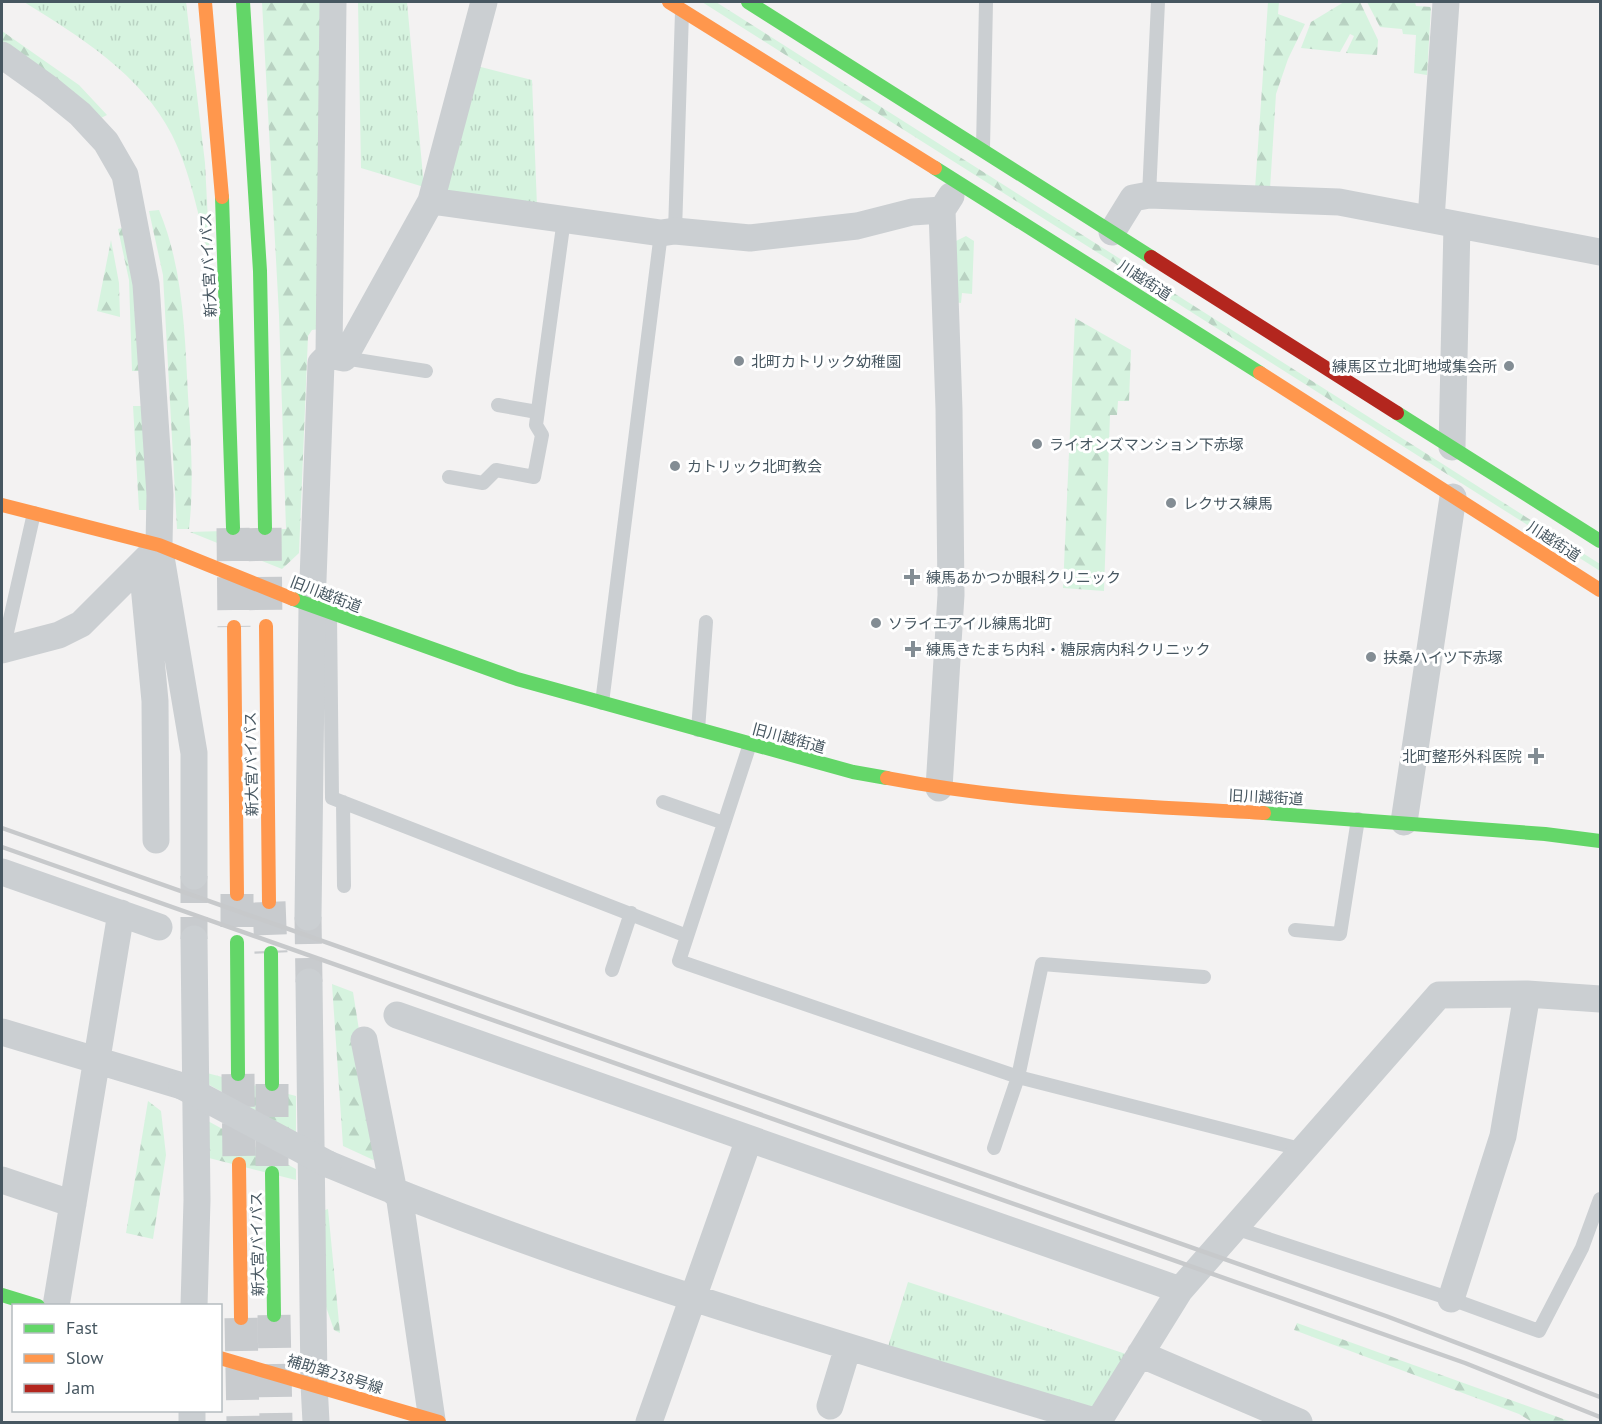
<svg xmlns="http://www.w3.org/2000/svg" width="1602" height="1424" viewBox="0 0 1602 1424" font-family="'PT Sans','Noto Sans JP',sans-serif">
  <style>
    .grass { fill: url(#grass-tufts) }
    .forest { fill: url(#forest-firs) }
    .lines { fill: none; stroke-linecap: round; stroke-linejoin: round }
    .street-tunnel { stroke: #c8cbce; stroke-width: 27; stroke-dasharray: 27 14; stroke-linecap: butt }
    .highway-tunnel { stroke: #c8cbce; stroke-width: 33; stroke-dasharray: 33 16; stroke-linecap: butt }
    .lane { stroke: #cbcfd2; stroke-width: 14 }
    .street { stroke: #cbcfd2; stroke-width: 27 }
    .fast { stroke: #63d668; stroke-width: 14 }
    .slow { stroke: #ff974d; stroke-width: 14 }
    .jam { stroke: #b3261e; stroke-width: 14 }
    .rail { stroke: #c7c9cb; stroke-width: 4.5 }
    .street-bridge { stroke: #cbcfd2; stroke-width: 27 }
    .poi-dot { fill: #838d94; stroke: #fff; stroke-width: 2 }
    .labels { text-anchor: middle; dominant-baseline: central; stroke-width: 6; stroke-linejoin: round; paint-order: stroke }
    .street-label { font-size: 15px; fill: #475761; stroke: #fff }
    .poi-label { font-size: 15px; fill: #475761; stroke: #fff; text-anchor: start }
  </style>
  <defs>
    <pattern id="grass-tufts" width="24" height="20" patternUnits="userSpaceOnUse" patternTransform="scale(1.5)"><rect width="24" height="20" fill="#d6f3df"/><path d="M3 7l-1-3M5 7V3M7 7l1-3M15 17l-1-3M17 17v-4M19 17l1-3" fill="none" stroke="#b9d2c2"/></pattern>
    <pattern id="forest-firs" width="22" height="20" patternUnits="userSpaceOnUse" patternTransform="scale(1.5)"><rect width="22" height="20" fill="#d6f3df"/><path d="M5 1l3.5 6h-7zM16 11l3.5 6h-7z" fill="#b9d2c2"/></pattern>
  </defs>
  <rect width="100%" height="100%" fill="#f3f2f2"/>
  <path class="grass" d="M 24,2 L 186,2 L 205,163 L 210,261 C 199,219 191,173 172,135 C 142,75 79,36 24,2 Z
    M 358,2 L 407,2 L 424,187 L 361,168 Z
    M 477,66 L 532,80 L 537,206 L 444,195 Z
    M 908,1282 L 1132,1356 L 1095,1408 L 886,1353 Z"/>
  <path class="forest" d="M 262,2 L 320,2 L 319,329 L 312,330 L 308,336 L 299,553 L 282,569 L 190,532 L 286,529 L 279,315 Z
    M 702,2 L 716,2 L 1600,564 L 1600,571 Z
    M 1268,2 L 1279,2 L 1278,14 L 1305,24 L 1288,59 L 1276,94 L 1270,189 L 1255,189 Z
    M 1344,2 L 1360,2 L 1378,40 L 1377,55 L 1346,53 L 1354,36 L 1350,34 L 1340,52 L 1301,48 L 1311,22 Z
    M 1367,2 L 1415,2 L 1416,6 L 1431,7 L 1427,75 L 1414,73 L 1416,35 L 1403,34 L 1402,29 L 1380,27 Z
    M 2,31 L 79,85 L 107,115 L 99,119 L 39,66 L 2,41 Z
    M 159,210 C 183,267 185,334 188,396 C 191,440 194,486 189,529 L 177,529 L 163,275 L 149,211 Z
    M 125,227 L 132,259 L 140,371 L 132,371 L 129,280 L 118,229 Z
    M 966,236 L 974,241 L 972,294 L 962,293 L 961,303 L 954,302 L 954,242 Z
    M 111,240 L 119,283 L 120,317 L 97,311 Z
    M 1075,318 L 1131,350 L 1129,401 L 1118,401 L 1117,415 L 1110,415 L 1104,591 L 1063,588 Z
    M 133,406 L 143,406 L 149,510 L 139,510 Z
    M 332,984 L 353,992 L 380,1163 L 343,1146 Z
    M 203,1072 L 296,1096 L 296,1133 L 204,1082 Z
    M 148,1101 L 161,1111 L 166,1155 L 153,1239 L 126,1233 Z
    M 206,1120 L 296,1169 L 296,1180 L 205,1157 Z
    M 328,1209 L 340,1333 L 334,1330 L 324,1301 L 325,1210 Z
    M 1297,1323 L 1566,1420 L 1573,1422 L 1532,1422 L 1519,1414 L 1294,1330 Z"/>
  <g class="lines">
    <path class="street-tunnel" d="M 194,876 L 194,939
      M 308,917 L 309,982"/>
    <path class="highway-tunnel" d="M 233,528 L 234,627
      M 265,528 L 266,626
      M 237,894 L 237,942
      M 269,902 L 271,953
      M 238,1074 L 239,1164
      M 272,1084 L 272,1173
      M 274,1315 L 276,1422
      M 241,1318 L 243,1422"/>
    <path class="lane" d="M 983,148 L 986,2
      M 1149,195 L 1158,2
      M 675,231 L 682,12
      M 344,358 L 426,371
      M 498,405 L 537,412
      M 449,477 L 483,483 L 496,470 L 534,477 L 542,435 L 536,425 L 564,219
      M 330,615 L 332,798 L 687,936
      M 3,650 L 34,513
      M 602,703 L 661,233
      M 698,730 L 706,622
      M 750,744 L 679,961 L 1018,1077 L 1304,1150
      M 343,802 L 344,886
      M 663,802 L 724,823
      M 1295,930 L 1340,934 L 1358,819
      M 612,970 L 631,913
      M 994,1148 L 1018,1077 L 1042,964 L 1204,977
      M 1235,1228 L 1451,1299 L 1539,1331 L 1582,1248 L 1600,1199"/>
    <path class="street" d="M 2,55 L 48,88 L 80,114 L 106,142 L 125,175 L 146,284 L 160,495 L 159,545 L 194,753 L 194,876
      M 431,201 L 661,233 L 675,231 L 750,238 L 857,226 L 912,212 L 942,210 L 951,196
      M 1431,219 L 1446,2
      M 1112,232 L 1133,198 L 1149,195 L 1339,202 L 1600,252
      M 329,355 L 344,358 L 431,201 L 484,2
      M 1452,447 L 1457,225
      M 142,564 L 155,701 L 156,840
      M 2,650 L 59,635 L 81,624 L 148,557
      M 939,788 L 951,595 L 949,409 L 942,210
      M 1404,822 L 1453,497
      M 2,872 L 159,927
      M 308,917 L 312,607 L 321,363 L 329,355 L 333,2
      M 194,939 L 197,1200 L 194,1306
      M 309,982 L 314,1384 L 316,1422
      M 397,1015 L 1180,1290
      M 2,1032 L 182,1086
      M 364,1040 L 394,1192
      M 328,1164 C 578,1269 838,1344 1097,1422
      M 2,1180 L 73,1204
      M 399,1194 L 432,1420
      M 1451,1299 L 1503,1136 L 1527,994
      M 56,1306 L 121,913
      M 1140,1354 L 1299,1422
      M 830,1406 L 848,1347
      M 192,1422 L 192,1410
      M 649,1422 L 749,1139
      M 1098,1422 L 1180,1290 L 1439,995 L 1527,994 L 1600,999"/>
    <path class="fast" d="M 243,2 L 260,271 L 265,528
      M 748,2 L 1151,257
      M 935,168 L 1260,373
      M 222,197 L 233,528
      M 1397,413 L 1600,541
      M 293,599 L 517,679 L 853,772 L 887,778
      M 1264,813 L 1545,834 L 1600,841
      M 237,942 L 238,1074
      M 271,953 L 272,1084
      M 272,1173 L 274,1315
      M 2,1295 L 38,1306"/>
    <path class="slow" d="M 205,2 L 222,197
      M 669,2 L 935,168
      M 1260,373 L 1600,590
      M 2,505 L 159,545 L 293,599
      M 266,626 L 269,902
      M 234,627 L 237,894
      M 887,778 C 1012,802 1138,806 1264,813
      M 239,1164 L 241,1318
      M 220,1358 L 439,1422"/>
    <path class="jam" d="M 1151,257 L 1397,413"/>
    <path class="rail" d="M 2,828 L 1386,1316 L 1600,1397
      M 2,847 L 1465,1363 L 1600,1417"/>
    <path class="street-bridge" d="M 182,1086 L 328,1164"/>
  </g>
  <g class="poi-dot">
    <circle cx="739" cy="361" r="6"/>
    <circle cx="1509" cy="366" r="6"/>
    <circle cx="1037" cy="444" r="6"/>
    <circle cx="675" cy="466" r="6"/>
    <circle cx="1171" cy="503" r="6"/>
    <path d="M909 568h6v6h6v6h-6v6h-6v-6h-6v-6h6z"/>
    <circle cx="876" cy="623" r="6"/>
    <path d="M910 640h6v6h6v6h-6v6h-6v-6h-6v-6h6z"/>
    <circle cx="1371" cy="657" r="6"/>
    <path d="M1533 747h6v6h6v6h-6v6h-6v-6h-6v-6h6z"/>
  </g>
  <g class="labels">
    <g class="street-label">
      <text transform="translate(208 265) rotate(-93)">新大宮バイパス</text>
      <text transform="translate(1145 280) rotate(33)">川越街道</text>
      <text transform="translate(1554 541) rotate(33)">川越街道</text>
      <text transform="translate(326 594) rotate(21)">旧川越街道</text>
      <text transform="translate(789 738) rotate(15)">旧川越街道</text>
      <text transform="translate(251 764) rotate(-91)">新大宮バイパス</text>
      <text transform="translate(1266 797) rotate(3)">旧川越街道</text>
      <text transform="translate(257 1244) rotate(-91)">新大宮バイパス</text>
      <text transform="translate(335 1374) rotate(17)">補助第238号線</text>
    </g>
    <g class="poi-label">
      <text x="751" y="361">北町カトリック幼稚園</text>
      <text x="1497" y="366" text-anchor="end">練馬区立北町地域集会所</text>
      <text x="1049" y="444">ライオンズマンション下赤塚</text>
      <text x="687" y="466">カトリック北町教会</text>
      <text x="1183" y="503">レクサス練馬</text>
      <text x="926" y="577">練馬あかつか眼科クリニック</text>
      <text x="888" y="623">ソライエアイル練馬北町</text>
      <text x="926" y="649">練馬きたまち内科・糖尿病内科クリニック</text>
      <text x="1383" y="657">扶桑ハイツ下赤塚</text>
      <text x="1522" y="756" text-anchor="end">北町整形外科医院</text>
    </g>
  </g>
  <rect width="1602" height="1424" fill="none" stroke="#475761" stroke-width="6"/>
  <rect x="12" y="1304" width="210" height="108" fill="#ffffff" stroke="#b5bcc0" stroke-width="1.5"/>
  <rect x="24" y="1324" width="30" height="9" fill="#63d668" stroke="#b5bcc0" stroke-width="1.5"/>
  <text x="66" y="1334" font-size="18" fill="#475761">Fast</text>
  <rect x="24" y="1354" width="30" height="9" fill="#ff974d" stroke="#b5bcc0" stroke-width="1.5"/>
  <text x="66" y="1364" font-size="18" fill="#475761">Slow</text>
  <rect x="24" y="1384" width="30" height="9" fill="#b3261e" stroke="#b5bcc0" stroke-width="1.5"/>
  <text x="66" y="1394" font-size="18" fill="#475761">Jam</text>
</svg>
